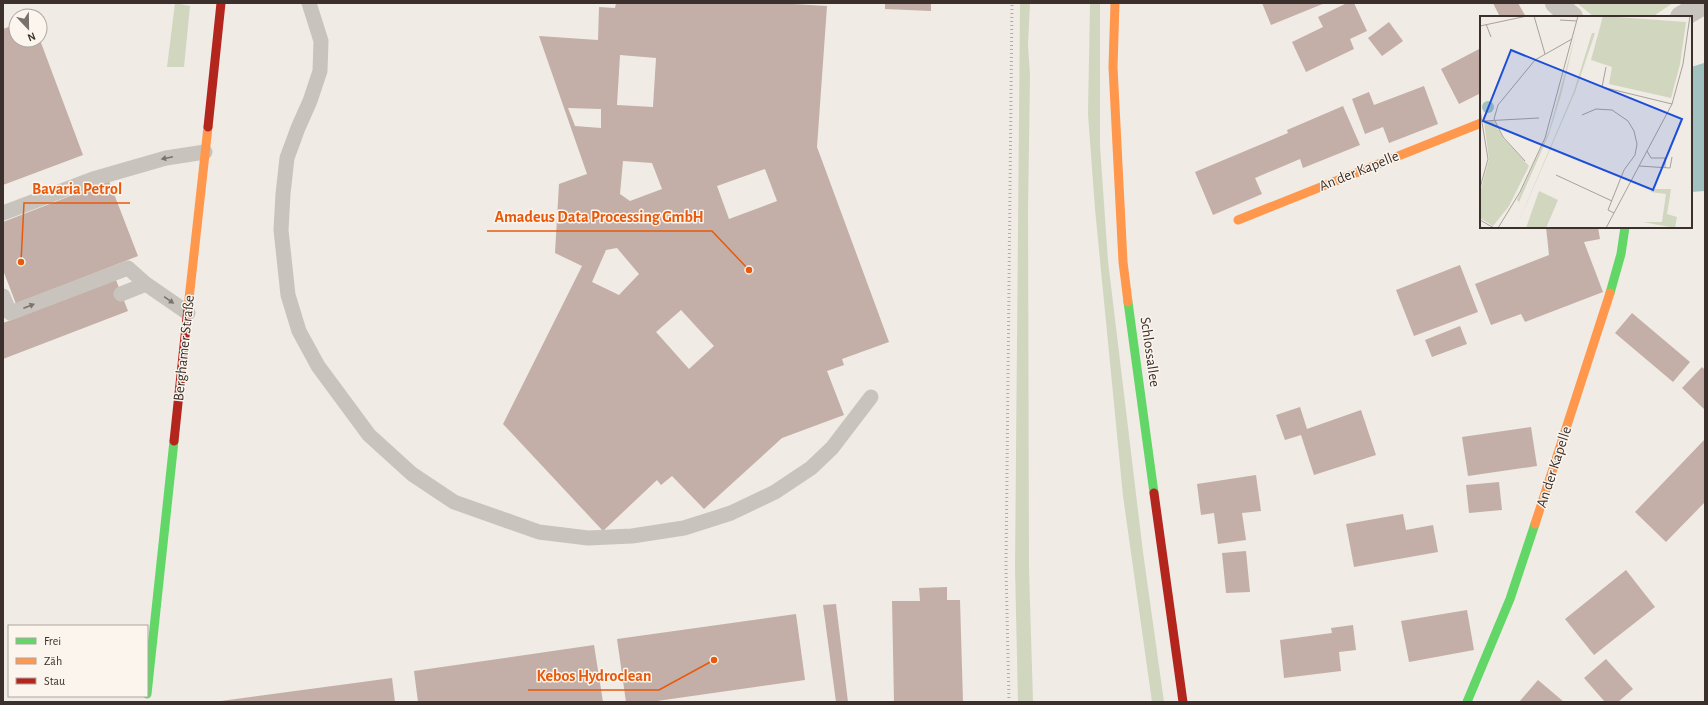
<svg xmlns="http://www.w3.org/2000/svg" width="1708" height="705" viewBox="0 0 1708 705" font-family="'Alegreya Sans',sans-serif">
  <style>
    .green { fill: #d1d6bf }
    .water { fill: #a1c2c1 }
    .building { fill: #c3afa7; fill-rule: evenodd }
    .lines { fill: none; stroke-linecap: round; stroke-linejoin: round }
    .lane { stroke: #c9c3be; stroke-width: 15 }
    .street { stroke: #c9c3be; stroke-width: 22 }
    .fast { stroke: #63d668; stroke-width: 9 }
    .slow { stroke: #ff974d; stroke-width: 9 }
    .jam { stroke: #b3261e; stroke-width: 9 }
    .rail { stroke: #b1aca8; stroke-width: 3; stroke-dasharray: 1 3; stroke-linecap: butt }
    .oneway { fill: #7b726d }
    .labels { text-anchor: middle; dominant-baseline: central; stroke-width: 3; stroke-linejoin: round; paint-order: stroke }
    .street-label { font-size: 15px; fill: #3b302b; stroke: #fbf5ee }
    .inset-road { fill: none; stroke: #a8a09b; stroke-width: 1 }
    .view { fill: #1d4ed8; fill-opacity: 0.15; stroke: #1d4ed8; stroke-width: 2 }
    .inset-edge { fill: none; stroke: #3b302b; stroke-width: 2 }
    .leader { fill: none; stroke: #e8590c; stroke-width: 1.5 }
    .callout-dot { fill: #e8590c; stroke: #fbf5ee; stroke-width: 1.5 }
    .callout-label { font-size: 16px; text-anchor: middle; font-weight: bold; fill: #e8590c; stroke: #fbf5ee; stroke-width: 3; stroke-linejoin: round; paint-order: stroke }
  </style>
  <rect width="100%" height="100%" fill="#f0ebe5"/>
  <path class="green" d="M 175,3 L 190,6 L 184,67 L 167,67 Z
    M 1020,3 L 1030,3 L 1028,45 L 1030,75 L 1028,210 L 1029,569 L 1033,702 L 1018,702 L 1015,568 Z
    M 1090,3 L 1100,3 L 1100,146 L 1108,261 L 1143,552 L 1164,702 L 1152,702 L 1123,496 L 1095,209 L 1088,114 Z
    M 1577,3 L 1673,3 L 1652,17 L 1594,17 Z"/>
  <path class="water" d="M 1704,63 L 1705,191 L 1691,192 L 1691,67 Z"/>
  <path class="building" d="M 616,3 L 777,3 L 827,6 L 817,147 L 889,342 L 842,359 L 844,365 L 827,371 L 844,415 L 782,438 L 704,509 L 672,476 L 661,485 L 657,480 L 603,531 L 503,424 L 582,266 L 555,253 L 559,184 L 587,174 L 539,36 L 598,40 L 599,7 L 615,8 ZM 620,55 L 656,58 L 653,107 L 617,105 ZM 568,108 L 601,109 L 601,128 L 575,126 ZM 623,161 L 652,163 L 662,189 L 630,201 L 620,194 ZM 765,169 L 777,201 L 729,219 L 717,186 ZM 617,248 L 639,274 L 619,295 L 592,282 L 606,250 ZM 681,310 L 714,346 L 689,369 L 656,332 Z
    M 885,3 L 931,3 L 931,11 L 885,9 Z
    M 1262,3 L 1325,3 L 1271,25 Z
    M 1347,3 L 1354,3 L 1367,31 L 1350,39 L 1354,49 L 1306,72 L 1292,42 L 1323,27 L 1318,17 Z
    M 1493,3 L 1518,3 L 1526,17 L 1500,17 Z
    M 1389,22 L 1403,41 L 1382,56 L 1368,38 Z
    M 16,24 L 16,40 L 40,40 L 83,155 L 3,185 L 3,29 Z
    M 1481,48 L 1481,93 L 1459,104 L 1441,69 Z
    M 1424,86 L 1438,124 L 1389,143 L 1383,127 L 1365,134 L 1352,99 L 1369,92 L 1374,105 Z
    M 1343,106 L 1360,145 L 1303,168 L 1300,159 L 1255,178 L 1262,194 L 1213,215 L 1195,172 L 1288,133 L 1287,130 Z
    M 109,181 L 138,256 L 16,304 L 3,270 L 3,222 Z
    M 1546,227 L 1598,227 L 1600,239 L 1584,242 L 1603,292 L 1525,322 L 1521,314 L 1491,325 L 1475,284 L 1549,255 Z
    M 1460,265 L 1478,312 L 1414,336 L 1396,290 Z
    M 116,280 L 128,311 L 3,359 L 3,323 Z
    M 1632,313 L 1690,362 L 1673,382 L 1615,333 Z
    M 1460,326 L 1467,344 L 1432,357 L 1425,340 Z
    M 1702,367 L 1705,370 L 1705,410 L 1682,388 Z
    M 1300,407 L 1307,429 L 1361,410 L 1376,455 L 1314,475 L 1301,435 L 1285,440 L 1276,415 Z
    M 1531,427 L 1537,466 L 1468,476 L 1462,437 Z
    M 1705,439 L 1705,502 L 1666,542 L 1635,512 Z
    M 1256,475 L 1261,511 L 1242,513 L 1246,540 L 1218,544 L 1214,513 L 1201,515 L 1197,484 Z
    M 1499,482 L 1502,510 L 1469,513 L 1466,485 Z
    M 1403,514 L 1406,530 L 1433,525 L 1438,552 L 1354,567 L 1346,524 Z
    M 1246,551 L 1250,592 L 1226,593 L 1222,553 Z
    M 1626,570 L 1655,607 L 1594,655 L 1565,619 Z
    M 947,587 L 947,600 L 960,600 L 963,702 L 894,702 L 892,601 L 920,601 L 919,588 Z
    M 836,604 L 848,702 L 836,702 L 823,605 Z
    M 1467,610 L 1474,650 L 1409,662 L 1401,621 Z
    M 796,614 L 805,680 L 650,702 L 626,702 L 617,639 Z
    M 1353,625 L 1356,650 L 1339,652 L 1341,671 L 1284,678 L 1280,640 L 1332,633 L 1331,628 Z
    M 594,645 L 603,702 L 418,702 L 414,671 Z
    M 1606,659 L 1633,689 L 1618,702 L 1605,702 L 1584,678 Z
    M 392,678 L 395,702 L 221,702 L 221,701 Z
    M 1538,680 L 1564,702 L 1519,702 Z"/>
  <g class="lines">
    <path class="lane" d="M 309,3 L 321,41 L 320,71 L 310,101 L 298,128 L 287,158 L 283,194 L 281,230 L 288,295 L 299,331 L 318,366 L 369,435 L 412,474 L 454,502 L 539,532 L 588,538 L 632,536 L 684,528 L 731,513 L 775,492 L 811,468 L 832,448 L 871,397
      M 3,213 L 93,179 L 166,158 L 205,152
      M 121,294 L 146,284
      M 3,296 L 10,313 L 128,268 L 146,284 L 188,313"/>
    <path class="street" d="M 1556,3 L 1572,17
      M 1681,17 L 1705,3"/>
    <path class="fast" d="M 1610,293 L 1621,254 L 1625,227
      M 1128,302 L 1154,493
      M 147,694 L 174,441
      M 1467,702 L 1510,599 L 1535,524"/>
    <path class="slow" d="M 1115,3 L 1113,67 L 1123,262 L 1128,302
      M 1238,220 L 1481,123
      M 188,308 L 208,127
      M 1535,524 L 1610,293"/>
    <path class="jam" d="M 208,127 L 221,3
      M 174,441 L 188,308
      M 1154,493 L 1183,702"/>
    <path class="rail" d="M 1009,702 L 1006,567 L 1012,3"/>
  </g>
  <defs><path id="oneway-solid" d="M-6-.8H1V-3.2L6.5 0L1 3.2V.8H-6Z"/></defs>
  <g class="oneway">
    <use href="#oneway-solid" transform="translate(167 158) rotate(168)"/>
    <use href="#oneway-solid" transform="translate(169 300) rotate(35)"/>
    <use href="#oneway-solid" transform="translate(29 306) rotate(-21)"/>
  </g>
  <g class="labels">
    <g class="street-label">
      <text transform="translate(1359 171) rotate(-22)">An der Kapelle</text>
      <text transform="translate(184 348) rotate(-84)">Berghamer Straße</text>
      <text transform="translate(1150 352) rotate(82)">Schlossallee</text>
      <text transform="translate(1554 467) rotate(-72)">An der Kapelle</text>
    </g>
  </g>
  <g transform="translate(1480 16)">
    <rect width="212" height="212" fill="#f0ebe5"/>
    <path d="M 123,0 L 206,6 L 200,48 L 191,82 L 129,68 L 132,51 L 111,44 ZM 96,17 L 81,79 L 69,118 L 39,186 L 37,184 L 69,115 ZM 112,17 L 115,17 L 111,29 L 95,76 L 36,212 L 94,75 ZM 13,104 L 23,122 L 49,150 L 29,190 L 13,210 L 0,202 L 0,177 L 9,143 L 4,106 ZM 171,173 L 191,173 L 187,198 L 197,201 L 195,212 L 163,206 L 182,206 L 186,178 L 171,176 ZM 59,175 L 78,184 L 66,212 L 46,212 Z" fill="#d1d6bf"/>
    <path d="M2 91a6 6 0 1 1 12 0a6 6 0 1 1-12 0Z" fill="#a1c2c1"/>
    <path class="inset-road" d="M 54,0 L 65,38M 80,4 L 97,5M 6,8 L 11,21M 0,10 L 47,0M 126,51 L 122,71 L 192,88M 0,94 L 8,143 L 0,172M 102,99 L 116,93 L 132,94 L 148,105 L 154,115 L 157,128 L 155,139 L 144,154 L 128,194 L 134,197M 3,105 L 59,102M 167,135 L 171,142 L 185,142 L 185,152M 45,145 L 23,121 L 14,103 L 18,89 L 55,44 L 92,23M 159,150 L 190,152 L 192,141M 76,159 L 132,185M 0,204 L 14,212M 18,212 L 40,176 L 65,122 L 98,0M 126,212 L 192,88 L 203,48 L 210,0"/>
    <path class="view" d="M 31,34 L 202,103 L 173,174 L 3,105 Z"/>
    <rect width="212" height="212" class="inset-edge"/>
  </g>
  <path class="leader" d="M21 262L24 203H130M749 270L712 231H487M714 660L659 690H528"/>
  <g class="callout-dot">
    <circle cx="21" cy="262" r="4"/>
    <circle cx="749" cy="270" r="4"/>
    <circle cx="714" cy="660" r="4"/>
  </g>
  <g class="callout-label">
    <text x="77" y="194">Bavaria Petrol</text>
    <text x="599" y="222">Amadeus Data Processing GmbH</text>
    <text x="594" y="681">Kebos Hydroclean</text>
  </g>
  <rect width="1708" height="705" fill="none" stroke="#3b302b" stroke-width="8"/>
  <rect x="8" y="625" width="140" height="72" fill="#fbf5ee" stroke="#aea6a0"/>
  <rect x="16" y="638" width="20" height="6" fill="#63d668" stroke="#aea6a0"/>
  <text x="44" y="645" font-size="12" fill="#3b302b">Frei</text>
  <rect x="16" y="658" width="20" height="6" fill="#ff974d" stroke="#aea6a0"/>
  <text x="44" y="665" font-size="12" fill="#3b302b">Zäh</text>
  <rect x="16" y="678" width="20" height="6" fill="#b3261e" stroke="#aea6a0"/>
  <text x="44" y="685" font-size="12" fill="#3b302b">Stau</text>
  <g transform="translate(28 28) rotate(158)"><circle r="19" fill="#fbf5ee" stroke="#aea6a0"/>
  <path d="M0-3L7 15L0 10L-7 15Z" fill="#7a716c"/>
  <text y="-6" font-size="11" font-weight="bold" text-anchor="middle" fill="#3b302b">N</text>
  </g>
</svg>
